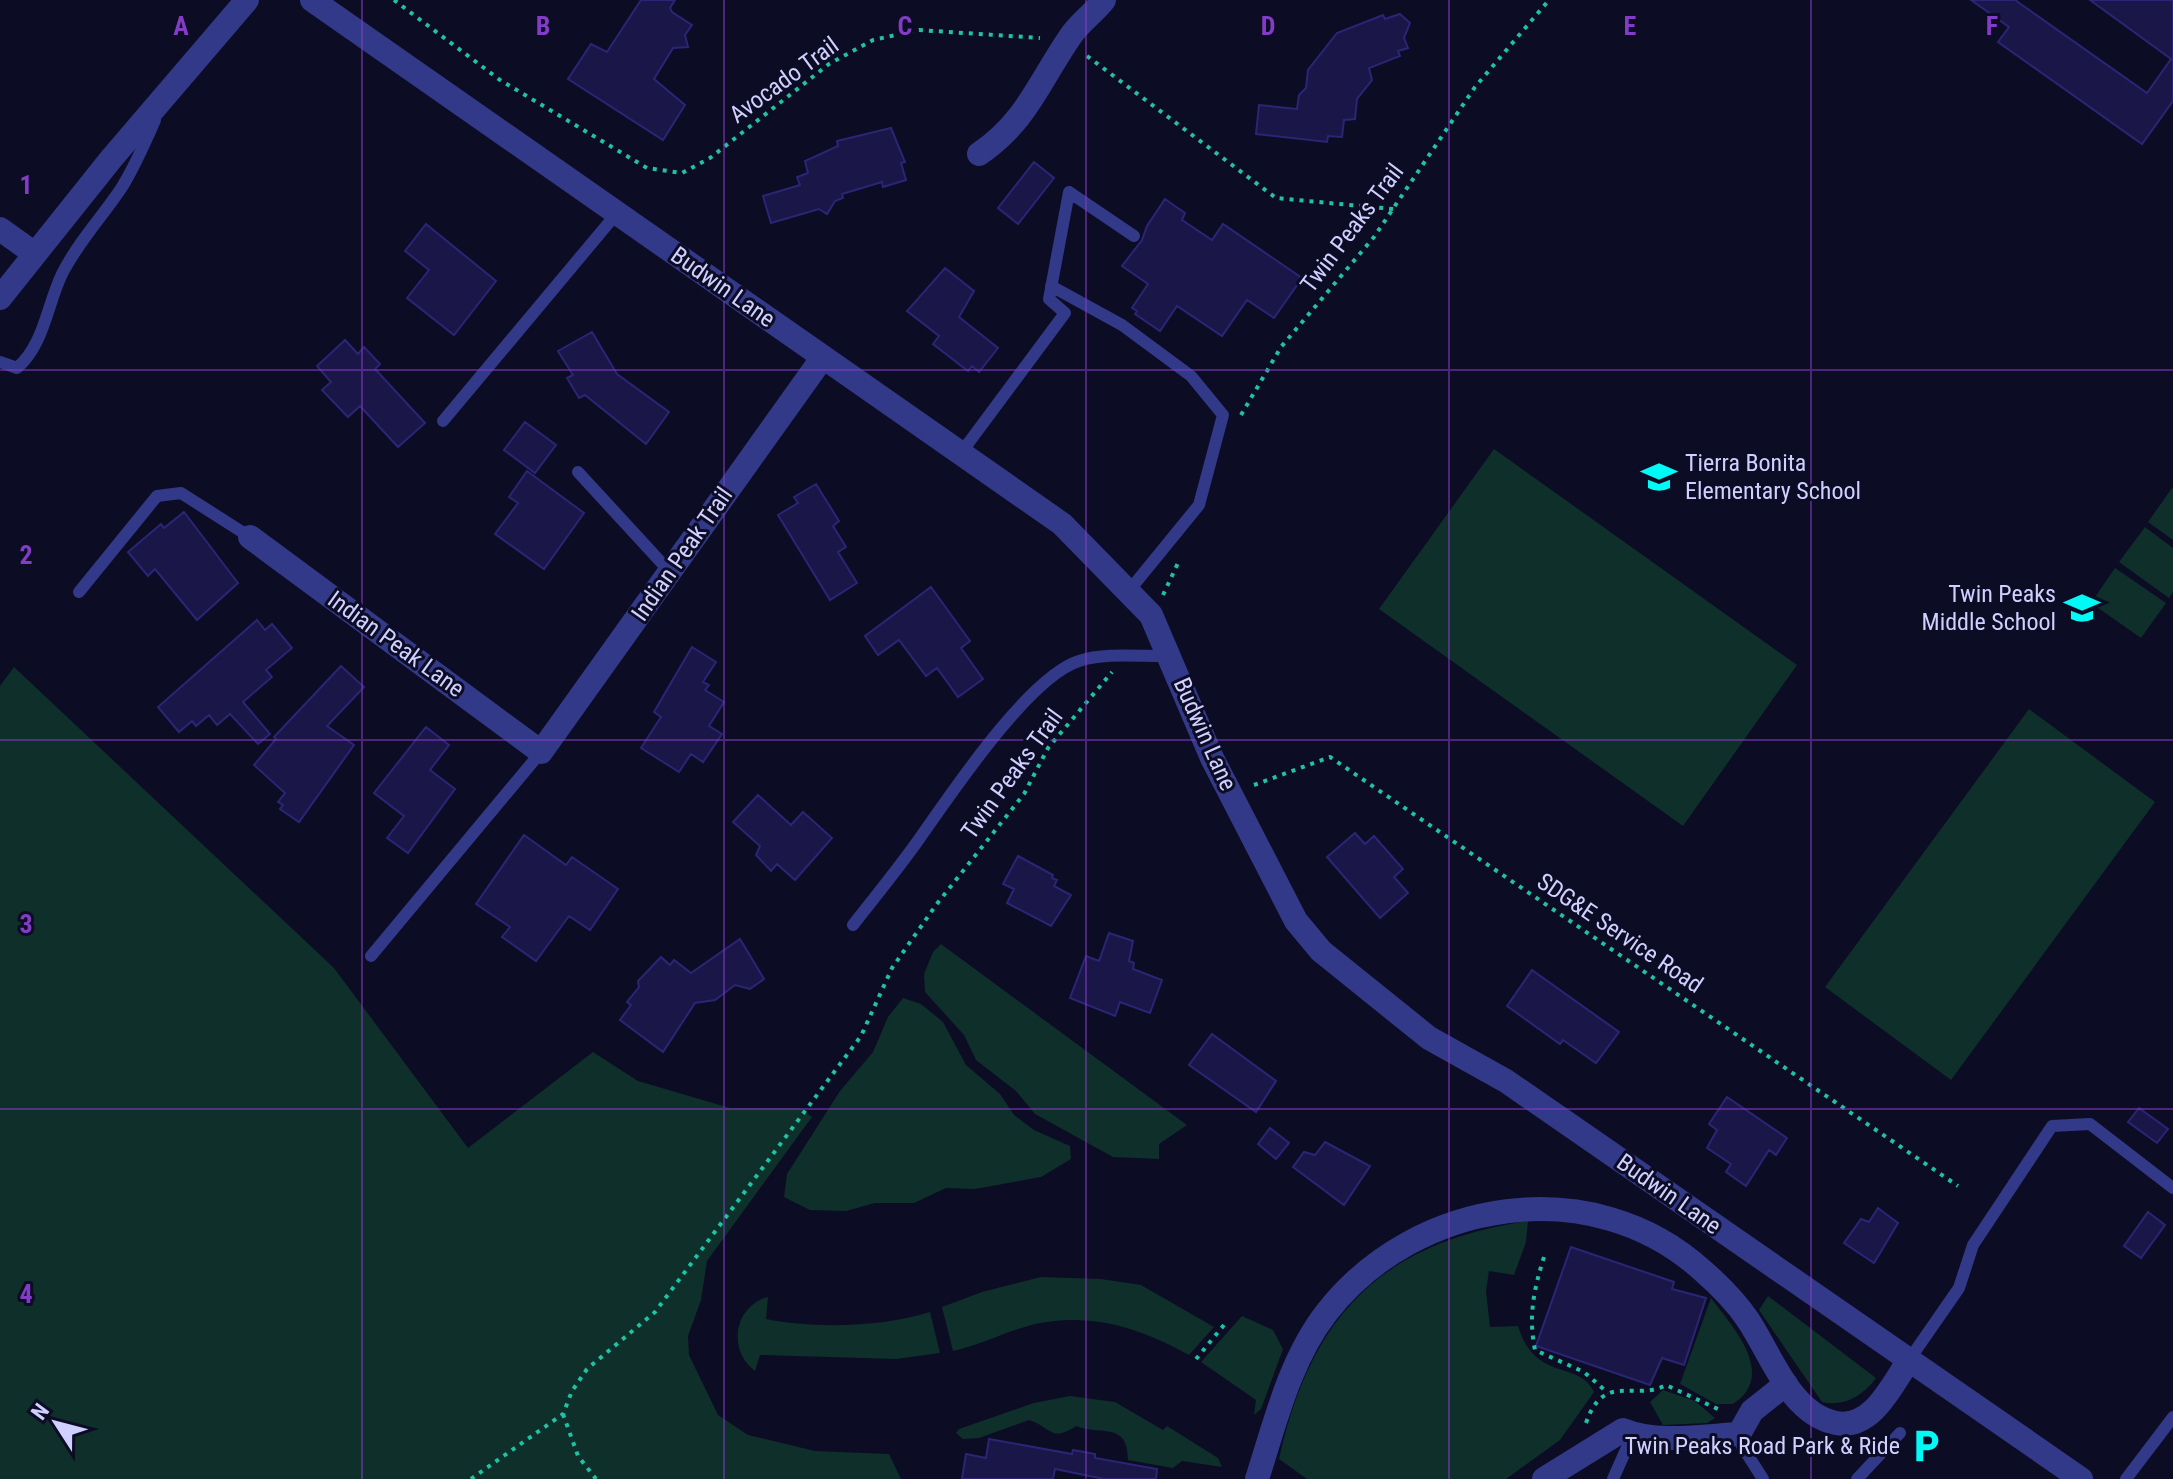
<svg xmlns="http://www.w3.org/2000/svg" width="2173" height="1479" viewBox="0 0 2173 1479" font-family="'Roboto Condensed',sans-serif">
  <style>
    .green { fill: #0e2f2a }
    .building { fill: #1a1648; stroke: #2b2576; stroke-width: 2 }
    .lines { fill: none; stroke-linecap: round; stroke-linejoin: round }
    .path { stroke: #21c1a4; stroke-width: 4; stroke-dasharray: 4 6; stroke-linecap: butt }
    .lane { stroke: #323989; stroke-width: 12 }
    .street { stroke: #323989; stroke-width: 24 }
    .grid { fill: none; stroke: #833cc5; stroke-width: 2; stroke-opacity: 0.55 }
    .labels { text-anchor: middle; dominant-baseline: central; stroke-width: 6; stroke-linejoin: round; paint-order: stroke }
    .street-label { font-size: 24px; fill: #cfd0ff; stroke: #0d0c25 }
    .poi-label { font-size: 24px; fill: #cfd0ff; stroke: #0d0c25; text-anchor: end }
    .grid-label { font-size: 26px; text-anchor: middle; font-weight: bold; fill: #833cc5; stroke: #0d0c25; stroke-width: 6; stroke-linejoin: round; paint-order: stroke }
  </style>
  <rect width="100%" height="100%" fill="#0d0c25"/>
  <path class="green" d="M 1494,449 L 1797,665 L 1683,826 L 1379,609 Z
    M 2172,488 L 2173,489 L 2173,540 L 2148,522 Z
    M 2145,527 L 2173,548 L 2173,592 L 2169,598 L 2119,562 Z
    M 2115,568 L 2166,603 L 2141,638 L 2091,603 Z
    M 14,667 L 334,968 L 468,1148 L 593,1052 L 638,1081 L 730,1108 L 800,1108 L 812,1117 L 707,1261 L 701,1300 L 688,1336 L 689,1355 L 718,1415 L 748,1435 L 815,1451 L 889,1454 L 901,1479 L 0,1479 L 0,686 Z
    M 2029,709 L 2155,802 L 1951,1080 L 1825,987 Z
    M 941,944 L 1187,1125 L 1159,1144 L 1159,1159 L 1113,1157 L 1035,1114 L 1016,1091 L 976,1060 L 964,1035 L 925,992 L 924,974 L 933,952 Z
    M 903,998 L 921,1004 L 943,1022 L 966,1065 L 1000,1094 L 1014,1115 L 1034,1130 L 1070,1146 L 1071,1159 L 1041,1177 L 975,1189 L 946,1188 L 914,1203 L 875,1203 L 846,1211 L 810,1210 L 784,1197 L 787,1174 L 840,1091 L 873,1052 L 888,1017 Z
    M 1528,1221 L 1526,1242 L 1514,1275 L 1489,1271 L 1486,1291 L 1490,1327 L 1518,1326 C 1535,1383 1580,1360 1594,1392 L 1560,1440 L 1506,1479 L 1307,1479 L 1279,1459 C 1311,1315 1381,1243 1528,1221 Z
    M 1041,1277 L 1101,1279 L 1141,1285 L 1214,1327 L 1189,1355 C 1140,1328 1092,1312 1035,1324 C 1007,1331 981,1345 953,1351 L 942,1307 L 982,1292 Z
    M 1768,1296 L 1876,1378 C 1863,1396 1844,1407 1822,1402 L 1759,1310 Z
    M 768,1297 L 766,1319 C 815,1329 883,1327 930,1312 L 940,1353 L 896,1359 L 760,1355 L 755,1371 C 727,1350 734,1306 768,1297 Z
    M 1711,1298 C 1732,1326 1778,1375 1733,1404 L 1716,1404 L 1680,1384 Z
    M 1242,1316 L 1273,1330 L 1283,1349 L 1261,1409 L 1254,1415 L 1256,1400 L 1201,1362 Z
    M 1663,1390 L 1695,1401 L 1715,1418 L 1707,1423 L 1663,1425 L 1650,1402 Z
    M 1070,1396 L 1115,1402 L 1163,1430 L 1167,1426 L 1218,1458 L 1222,1467 L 1182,1461 L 1173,1468 L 1128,1460 C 1128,1421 1101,1436 1076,1426 C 1051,1443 1051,1427 1029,1420 L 979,1438 L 963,1439 L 956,1433 L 959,1429 L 1034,1403 Z"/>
  <path class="building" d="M 641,0 L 675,0 L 670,8 L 672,12 L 692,25 L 685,35 L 688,47 L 673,48 L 654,79 L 685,105 L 663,140 L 568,79 L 591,44 L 607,52 Z
    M 1971,0 L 2015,0 L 2147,93 L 2171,59 L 2090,0 L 2173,0 L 2173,101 L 2142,144 L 1998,42 L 2009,27 Z
    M 1400,14 L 1410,23 L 1404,38 L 1408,48 L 1398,51 L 1400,56 L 1369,68 L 1372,80 L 1357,99 L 1355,119 L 1344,120 L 1342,137 L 1328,136 L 1327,142 L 1256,134 L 1259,105 L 1297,109 L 1299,95 L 1306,88 L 1308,70 L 1337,33 L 1383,15 L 1385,19 Z
    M 891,128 L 905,162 L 901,163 L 906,180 L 883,187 L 882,182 L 842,194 L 843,198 L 835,201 L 827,214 L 819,209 L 771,223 L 763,196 L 800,185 L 797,177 L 808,173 L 805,161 L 838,146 L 837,141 Z
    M 1034,162 L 1054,178 L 1018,224 L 998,208 Z
    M 1165,199 L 1185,213 L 1182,220 L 1212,240 L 1223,224 L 1302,278 L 1274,318 L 1247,300 L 1222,336 L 1177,306 L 1160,331 L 1135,314 L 1137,311 L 1132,308 L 1148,284 L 1122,266 L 1142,240 L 1147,226 Z
    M 426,224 L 496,281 L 454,335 L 407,298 L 429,270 L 405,251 Z
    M 945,268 L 974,291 L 959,317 L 998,348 L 979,372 L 972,366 L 968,371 L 933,344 L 939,336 L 907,311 Z
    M 592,332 L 617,374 L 669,412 L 646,444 L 585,395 L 579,398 L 567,378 L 573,375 L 558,351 Z
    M 345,340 L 358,354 L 364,347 L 380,364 L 375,369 L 425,423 L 398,447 L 360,406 L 348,417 L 322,390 L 331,382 L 317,366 Z
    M 525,422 L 556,445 L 535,473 L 504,450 Z
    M 527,471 L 584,513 L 544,569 L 495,534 L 518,503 L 509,497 Z
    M 816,484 L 839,521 L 833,526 L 846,547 L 838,552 L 857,583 L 830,600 L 778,515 L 798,503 L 794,497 Z
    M 184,512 L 238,583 L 197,620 L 155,569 L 148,576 L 128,552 L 161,524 L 164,528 Z
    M 931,587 L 970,641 L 961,648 L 983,679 L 958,697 L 937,668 L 926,676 L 899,640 L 878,655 L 865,636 Z
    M 257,620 L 265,630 L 272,624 L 292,648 L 266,670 L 272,677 L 243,702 L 270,734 L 258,744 L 230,714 L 217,725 L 209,715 L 196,726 L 192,721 L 179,732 L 158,707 Z
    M 692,647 L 716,662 L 703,682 L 709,685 L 705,690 L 724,702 L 709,726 L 722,734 L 703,762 L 691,754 L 679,772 L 641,748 L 661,717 L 654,712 Z
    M 341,666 L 364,687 L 327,726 L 354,745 L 299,822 L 280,809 L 283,805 L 278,802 L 285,793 L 254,765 L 276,739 L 274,737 Z
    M 426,727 L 449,745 L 430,770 L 455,789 L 408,853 L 387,838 L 404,816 L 374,793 Z
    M 758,795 L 791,825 L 803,812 L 832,838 L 795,880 L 777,864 L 771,871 L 756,855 L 760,846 L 733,822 Z
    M 1355,833 L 1365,844 L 1374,836 L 1403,869 L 1394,877 L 1408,893 L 1380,918 L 1327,857 Z
    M 524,835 L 566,865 L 572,857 L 618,889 L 590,930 L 569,916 L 536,961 L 502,937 L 510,927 L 476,904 Z
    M 1018,856 L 1053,875 L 1052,878 L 1057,880 L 1054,886 L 1071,895 L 1051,926 L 1007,903 L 1014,889 L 1003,884 Z
    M 1109,933 L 1133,941 L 1129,961 L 1134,963 L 1133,969 L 1162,980 L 1150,1013 L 1120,1002 L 1115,1016 L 1070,998 L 1086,956 L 1099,961 Z
    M 740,939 L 764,979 L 750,989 L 735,985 L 715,1000 L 695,1003 L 663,1052 L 620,1020 L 631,1005 L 627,1002 L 639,987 L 638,981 L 661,957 L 670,965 L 674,960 L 691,973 Z
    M 1532,970 L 1619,1032 L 1596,1063 L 1563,1040 L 1560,1044 L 1507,1006 Z
    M 1212,1034 L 1276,1081 L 1256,1112 L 1189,1065 Z
    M 1727,1097 L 1787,1138 L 1776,1155 L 1769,1150 L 1746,1186 L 1726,1172 L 1731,1164 L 1707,1148 L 1717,1130 L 1709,1124 Z
    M 2139,1108 L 2168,1129 L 2157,1143 L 2128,1122 Z
    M 1270,1128 L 1289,1143 L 1276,1159 L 1258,1144 Z
    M 1325,1142 L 1370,1166 L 1344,1205 L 1293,1167 L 1304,1152 L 1315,1155 Z
    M 1878,1208 L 1898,1223 L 1874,1263 L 1844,1243 L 1861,1219 L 1869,1222 Z
    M 2148,1212 L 2165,1225 L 2141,1258 L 2124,1246 Z
    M 1571,1247 L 1674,1282 L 1672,1289 L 1706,1298 L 1684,1365 L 1662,1358 L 1650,1385 L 1536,1346 Z
    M 989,1439 L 1072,1454 L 1073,1450 L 1095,1454 L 1095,1458 L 1157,1469 L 1156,1479 L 1104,1479 L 1055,1469 L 1053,1479 L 962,1479 L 966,1454 L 986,1458 Z"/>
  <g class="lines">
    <path class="path" d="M 394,0 L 500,80 L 647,168 L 682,173 L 710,158 L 829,64 L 873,40 L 919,30 L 1040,38
      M 1087,56 L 1276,198 L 1393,209
      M 1241,415 L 1281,347 L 1374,237 L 1475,87 L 1549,0
      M 1163,595 L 1178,563
      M 1254,785 L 1330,757 L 1958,1186
      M 1544,1257 C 1534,1289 1528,1316 1535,1350 L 1584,1372 L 1608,1393
      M 1196,1359 L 1224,1325
      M 563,1414 L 578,1456 L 596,1479
      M 1586,1423 C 1604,1371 1634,1402 1666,1385 L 1720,1410
      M 471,1479 L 563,1414 L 572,1391 L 587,1369 L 655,1312 L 861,1036 L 892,968 L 936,905 L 1024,794 L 1048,748 L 1112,672"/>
    <path class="lane" d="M 1051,286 L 1122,325 L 1191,376 L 1223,415 L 1199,505 L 1128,592
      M 0,362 L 17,368 C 44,345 47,305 62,274 C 78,242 103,216 122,187 C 135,166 145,143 155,120
      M 443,421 L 617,213
      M 961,453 L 1065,313 L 1049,299 L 1069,192 L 1134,236
      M 578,472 L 670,572
      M 79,592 L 157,496 L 181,493 L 250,537
      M 853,925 C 875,897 897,870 917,842 C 949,797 1028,677 1079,661 C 1106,652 1143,657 1171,656
      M 371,956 L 541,752
      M 1909,1360 L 1959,1288 L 1973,1245 L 2052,1126 L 2090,1124 L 2173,1188
      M 1739,1434 L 1742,1446 L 1763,1479
      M 1613,1479 L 1633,1434
      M 1857,1479 L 1900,1433
      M 2126,1479 L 2173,1417"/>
    <path class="street" d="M 312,0 L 1062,524 L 1151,615 L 1212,758 L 1296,921 L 1321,951 L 1429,1038 L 1506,1081 L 2081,1479
      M 979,154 C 1027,121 1039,82 1070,37 C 1079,23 1094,13 1104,0
      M 0,229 L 35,254
      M 0,298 L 111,159 L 247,0
      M 250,537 L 541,752 L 823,357
      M 1257,1479 C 1275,1423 1290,1359 1327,1312 C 1415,1199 1593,1170 1703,1271 C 1719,1285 1736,1302 1748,1320 C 1771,1354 1790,1414 1836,1423 C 1872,1430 1892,1385 1909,1360
      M 1544,1479 L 1623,1430 C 1656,1444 1703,1436 1739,1434 L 1752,1411 L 1786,1384"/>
  </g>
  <path class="grid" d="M 362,0 L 362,1479M 724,0 L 724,1479M 1086,0 L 1086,1479M 1449,0 L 1449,1479M 1811,0 L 1811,1479M 0,370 L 2173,370M 0,740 L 2173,740M 0,1109 L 2173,1109"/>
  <defs>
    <g id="school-bare" transform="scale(2.76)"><path d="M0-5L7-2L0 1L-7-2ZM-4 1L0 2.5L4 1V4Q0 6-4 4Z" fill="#00faf5" stroke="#0d0c25" stroke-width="2.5" paint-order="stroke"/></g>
    <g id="parking-bare" transform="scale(2.76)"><path d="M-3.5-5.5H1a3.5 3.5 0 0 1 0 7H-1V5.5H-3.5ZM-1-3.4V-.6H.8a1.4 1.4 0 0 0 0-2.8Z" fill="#00faf5" stroke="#0d0c25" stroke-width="2.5" paint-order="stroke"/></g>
  </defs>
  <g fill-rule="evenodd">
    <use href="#school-bare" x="1659" y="477"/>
    <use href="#school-bare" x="2082" y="608"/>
    <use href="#parking-bare" x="1926" y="1446"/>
  </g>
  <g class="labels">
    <g class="street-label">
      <text transform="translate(784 80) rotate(-36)">Avocado Trail</text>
      <text transform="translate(1352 228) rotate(-53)">Twin Peaks Trail</text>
      <text transform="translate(723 287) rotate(35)">Budwin Lane</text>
      <text transform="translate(682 554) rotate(-55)">Indian Peak Trail</text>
      <text transform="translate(396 644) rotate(36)">Indian Peak Lane</text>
      <text transform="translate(1205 734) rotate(66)">Budwin Lane</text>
      <text transform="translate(1012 774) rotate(-54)">Twin Peaks Trail</text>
      <text transform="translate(1620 933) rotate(34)">SDG&amp;E Service Road</text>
      <text transform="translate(1669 1194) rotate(35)">Budwin Lane</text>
    </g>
    <g class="poi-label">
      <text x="1685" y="463" text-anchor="start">Tierra Bonita<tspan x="1685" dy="28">Elementary School</tspan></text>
      <text x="2056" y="594">Twin Peaks<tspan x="2056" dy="28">Middle School</tspan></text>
      <text x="1900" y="1446">Twin Peaks Road Park &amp; Ride</text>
    </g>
  </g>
  <g class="grid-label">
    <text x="181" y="35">A</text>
    <text x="543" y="35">B</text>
    <text x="905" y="35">C</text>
    <text x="1268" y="35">D</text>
    <text x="1630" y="35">E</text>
    <text x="1992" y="35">F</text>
    <text x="26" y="194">1</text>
    <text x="26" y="564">2</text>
    <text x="26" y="933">3</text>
    <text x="26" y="1303">4</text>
  </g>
  <g transform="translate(56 1423) rotate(306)" stroke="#0d0c25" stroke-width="6" paint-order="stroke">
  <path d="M0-6L14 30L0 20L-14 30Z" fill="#cfd0ff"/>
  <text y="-12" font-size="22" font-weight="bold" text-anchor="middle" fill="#cfd0ff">N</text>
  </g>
</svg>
